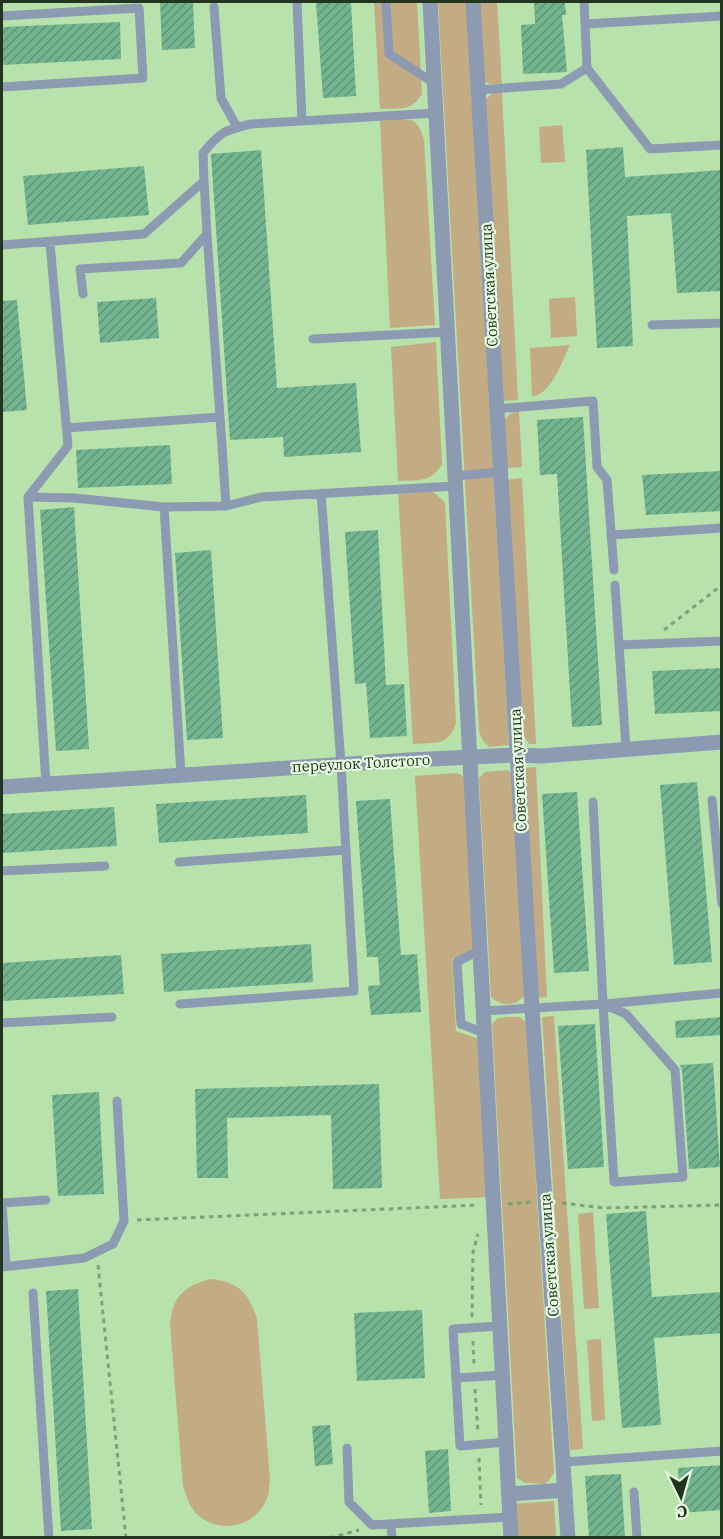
<svg xmlns="http://www.w3.org/2000/svg" width="723" height="1539" viewBox="0 0 723 1539" font-family="'IBM Plex Serif',serif">
  <style>
    .grass { fill: #c3ab83 }
    .building { fill: url(#building-hatch) }
    .lines { fill: none; stroke-linecap: round; stroke-linejoin: round }
    .path { stroke: #7fa077; stroke-width: 3; stroke-dasharray: 4.5 4.5; stroke-linecap: butt }
    .service { stroke: #8c9bb2; stroke-width: 9 }
    .minor { stroke: #8c9bb2; stroke-width: 15 }
    .tertiary { stroke: #8c9bb2; stroke-width: 15 }
    .labels { text-anchor: middle; dominant-baseline: central; stroke-width: 4.5; stroke-linejoin: round; paint-order: stroke }
    .street-label { font-size: 15px; fill: #23341f; stroke: #e6fce0 }
  </style>
  <defs>
    <pattern id="building-hatch" width="6" height="6" patternUnits="userSpaceOnUse" patternTransform="scale(1.5)"><rect width="6" height="6" fill="#73b591"/><path d="M-1 1l2-2M0 6l6-6M5 7l2-2" fill="none" stroke="#5e9476"/></pattern>
  </defs>
  <rect width="100%" height="100%" fill="#b7e2ac"/>
  <path class="grass" d="M 374,2 L 417,2 L 422,94 C 411,112 399,108 380,109 Z
    M 438,2 L 466,2 L 509,745 L 489,747 L 483,741 L 479,732 Z
    M 478,2 L 497,2 L 502,84 L 490,84 L 484,81 Z
    M 492,93 L 502,93 L 518,400 L 503,401 L 484,101 Z
    M 403,119 L 414,121 L 421,130 L 424,140 L 435,325 L 390,328 L 380,121 Z
    M 562,125 L 565,162 L 541,163 L 539,127 Z
    M 575,297 L 577,336 L 551,338 L 549,299 Z
    M 436,342 L 442,464 C 431,483 418,480 398,481 L 391,347 Z
    M 570,345 C 561,363 553,392 532,397 L 530,348 Z
    M 519,411 L 522,467 L 506,468 L 505,419 L 511,413 Z
    M 522,478 L 536,744 L 529,744 L 522,733 L 507,480 Z
    M 425,488 L 435,493 L 445,503 L 456,723 C 448,747 435,742 413,744 L 398,491 Z
    M 536,767 L 547,997 L 535,998 L 524,768 Z
    M 508,770 L 513,775 L 525,995 C 515,1007 502,1007 491,997 L 479,778 L 485,772 Z
    M 456,773 L 464,776 L 474,951 L 452,959 L 456,1031 L 479,1039 L 489,1197 L 440,1199 L 415,776 Z
    M 554,1016 L 583,1449 L 570,1450 L 542,1017 Z
    M 508,1017 L 519,1017 L 526,1022 L 554,1473 L 546,1484 L 525,1483 L 517,1478 L 492,1024 L 498,1018 Z
    M 593,1212 L 599,1308 L 584,1309 L 578,1214 Z
    M 210,1279 C 239,1282 248,1292 257,1319 L 270,1480 C 269,1487 269,1496 265,1503 C 253,1527 218,1534 198,1515 C 189,1507 187,1497 183,1486 L 170,1325 C 173,1296 183,1287 210,1279 Z
    M 601,1339 L 605,1420 L 592,1421 L 587,1340 Z
    M 554,1501 L 556,1537 L 512,1537 L 510,1504 Z"/>
  <path class="building" d="M 160,2 L 193,2 L 195,48 L 162,50 Z
    M 316,2 L 351,2 L 356,96 L 323,98 Z
    M 534,2 L 565,2 L 566,15 L 562,15 L 567,72 L 523,74 L 521,25 L 535,24 Z
    M 120,22 L 121,59 L 2,65 L 2,27 Z
    M 623,147 L 625,177 L 722,170 L 722,291 L 677,293 L 671,213 L 627,216 L 633,346 L 597,348 L 586,150 Z
    M 261,150 L 277,388 L 356,383 L 361,452 L 284,457 L 283,437 L 230,440 L 211,154 Z
    M 144,166 L 149,215 L 28,225 L 23,176 Z
    M 156,298 L 159,338 L 100,343 L 97,302 Z
    M 17,300 L 27,410 L 2,412 L 2,301 Z
    M 583,417 L 602,725 L 572,727 L 557,474 L 540,475 L 537,420 Z
    M 170,445 L 172,484 L 78,488 L 76,450 Z
    M 722,471 L 722,511 L 646,515 L 642,475 Z
    M 74,507 L 89,749 L 56,751 L 40,510 Z
    M 378,530 L 386,685 L 404,684 L 407,736 L 370,738 L 366,683 L 355,684 L 345,532 Z
    M 211,550 L 223,738 L 187,740 L 175,553 Z
    M 722,668 L 722,711 L 655,714 L 652,671 Z
    M 697,782 L 712,962 L 674,965 L 660,785 Z
    M 577,792 L 589,971 L 554,973 L 542,794 Z
    M 306,795 L 308,833 L 159,843 L 156,804 Z
    M 390,799 L 401,955 L 417,954 L 421,1012 L 371,1015 L 368,986 L 380,985 L 378,957 L 367,957 L 356,801 Z
    M 114,807 L 117,846 L 2,853 L 2,814 Z
    M 311,944 L 313,982 L 164,992 L 161,954 Z
    M 121,955 L 124,994 L 2,1001 L 2,963 Z
    M 721,1017 L 722,1035 L 676,1038 L 675,1021 Z
    M 595,1024 L 604,1167 L 568,1169 L 558,1026 Z
    M 713,1063 L 720,1167 L 689,1169 L 682,1070 L 680,1065 Z
    M 379,1084 L 382,1188 L 333,1189 L 331,1115 L 227,1118 L 228,1178 L 197,1178 L 195,1089 Z
    M 99,1092 L 104,1194 L 58,1196 L 52,1095 Z
    M 646,1211 L 652,1297 L 722,1292 L 722,1333 L 654,1338 L 661,1425 L 622,1428 L 606,1214 Z
    M 78,1289 L 92,1529 L 61,1531 L 46,1291 Z
    M 422,1310 L 425,1378 L 357,1381 L 354,1313 Z
    M 330,1425 L 333,1464 L 315,1466 L 312,1426 Z
    M 448,1449 L 451,1511 L 429,1513 L 425,1451 Z
    M 722,1465 L 722,1510 L 680,1513 L 678,1468 Z
    M 621,1474 L 625,1538 L 589,1538 L 585,1476 Z"/>
  <g class="lines">
    <path class="path" d="M 664,630 L 722,585
      M 562,1203 L 604,1208 L 722,1205
      M 508,1204 L 531,1202
      M 137,1220 L 478,1205
      M 98,1265 L 126,1538
      M 472,1317 L 473,1252 L 478,1234
      M 473,1341 L 474,1364
      M 475,1389 L 478,1433
      M 479,1458 L 481,1505
      M 330,1538 L 359,1530"/>
    <path class="service" d="M 386,2 L 389,54 L 434,83
      M 297,3 L 302,121
      M 214,7 L 221,98 L 237,127
      M 2,16 L 139,8 L 143,78 L 2,87
      M 585,24 L 722,16
      M 587,68 L 650,149 L 722,145
      M 478,90 L 561,84 L 587,68 L 584,2
      M 207,234 L 220,417
      M 2,245 L 144,234 L 204,181 L 203,153 C 220,132 225,130 251,124 L 436,113
      M 83,294 L 80,269 L 181,263 L 207,234 L 204,181
      M 652,325 L 722,323
      M 313,339 L 447,332
      M 496,409 L 593,401 L 597,467 L 607,480 L 614,570
      M 66,428 L 220,417 L 226,506
      M 455,476 L 501,472
      M 28,497 L 74,498 L 164,507 L 226,506 L 261,497 L 455,486
      M 164,507 L 181,774
      M 611,535 L 722,528
      M 615,585 L 626,749
      M 619,645 L 722,641
      M 46,784 L 28,497 L 68,446 L 50,243
      M 712,800 L 722,904
      M 593,802 L 603,1004
      M 179,862 L 346,850
      M 2,871 L 105,866
      M 480,950 L 457,962 L 461,1024 L 484,1033
      M 180,1004 L 354,991 L 341,764 L 321,493
      M 605,1004 L 722,993
      M 483,1011 L 603,1004 L 614,1182 L 683,1177 L 675,1070 L 626,1014 L 603,1004
      M 2,1023 L 112,1017
      M 2,1203 L 6,1266
      M 2,1203 L 46,1200
      M 2,1267 L 84,1258 L 113,1244 L 124,1221 L 117,1101
      M 33,1293 L 49,1538
      M 500,1326 L 453,1329 L 460,1446 L 506,1442
      M 456,1378 L 503,1375
      M 347,1448 L 349,1502 L 372,1525 L 510,1517
      M 564,1462 L 722,1451
      M 634,1492 L 637,1538
      M 391,1524 L 392,1538"/>
    <path class="minor" d="M 430,2 L 511,1538
      M 473,2 L 532,1008 L 568,1538
      M 509,1494 L 565,1490"/>
    <path class="tertiary" d="M 2,787 L 409,760 L 518,755 L 541,756 L 722,742"/>
  </g>
  <g class="labels">
    <g class="street-label">
      <text transform="translate(489 285) rotate(-93)">Советская улица</text>
      <text transform="translate(361 763) rotate(-3)">переулок Толстого</text>
      <text transform="translate(518 770) rotate(-93)">Советская улица</text>
      <text transform="translate(549 1255) rotate(-94)">Советская улица</text>
    </g>
  </g>
  <rect width="723" height="1539" fill="none" stroke="#23341f" stroke-width="6"/>
  <g transform="translate(681 1497) rotate(175)" stroke="#e6fce0" stroke-width="4.5" paint-order="stroke">
  <path d="M0-4.5L10 22L0 15L-10 22Z" fill="#23341f"/>
  <text y="-9" font-size="16" font-weight="bold" text-anchor="middle" fill="#23341f">С</text>
  </g>
</svg>
